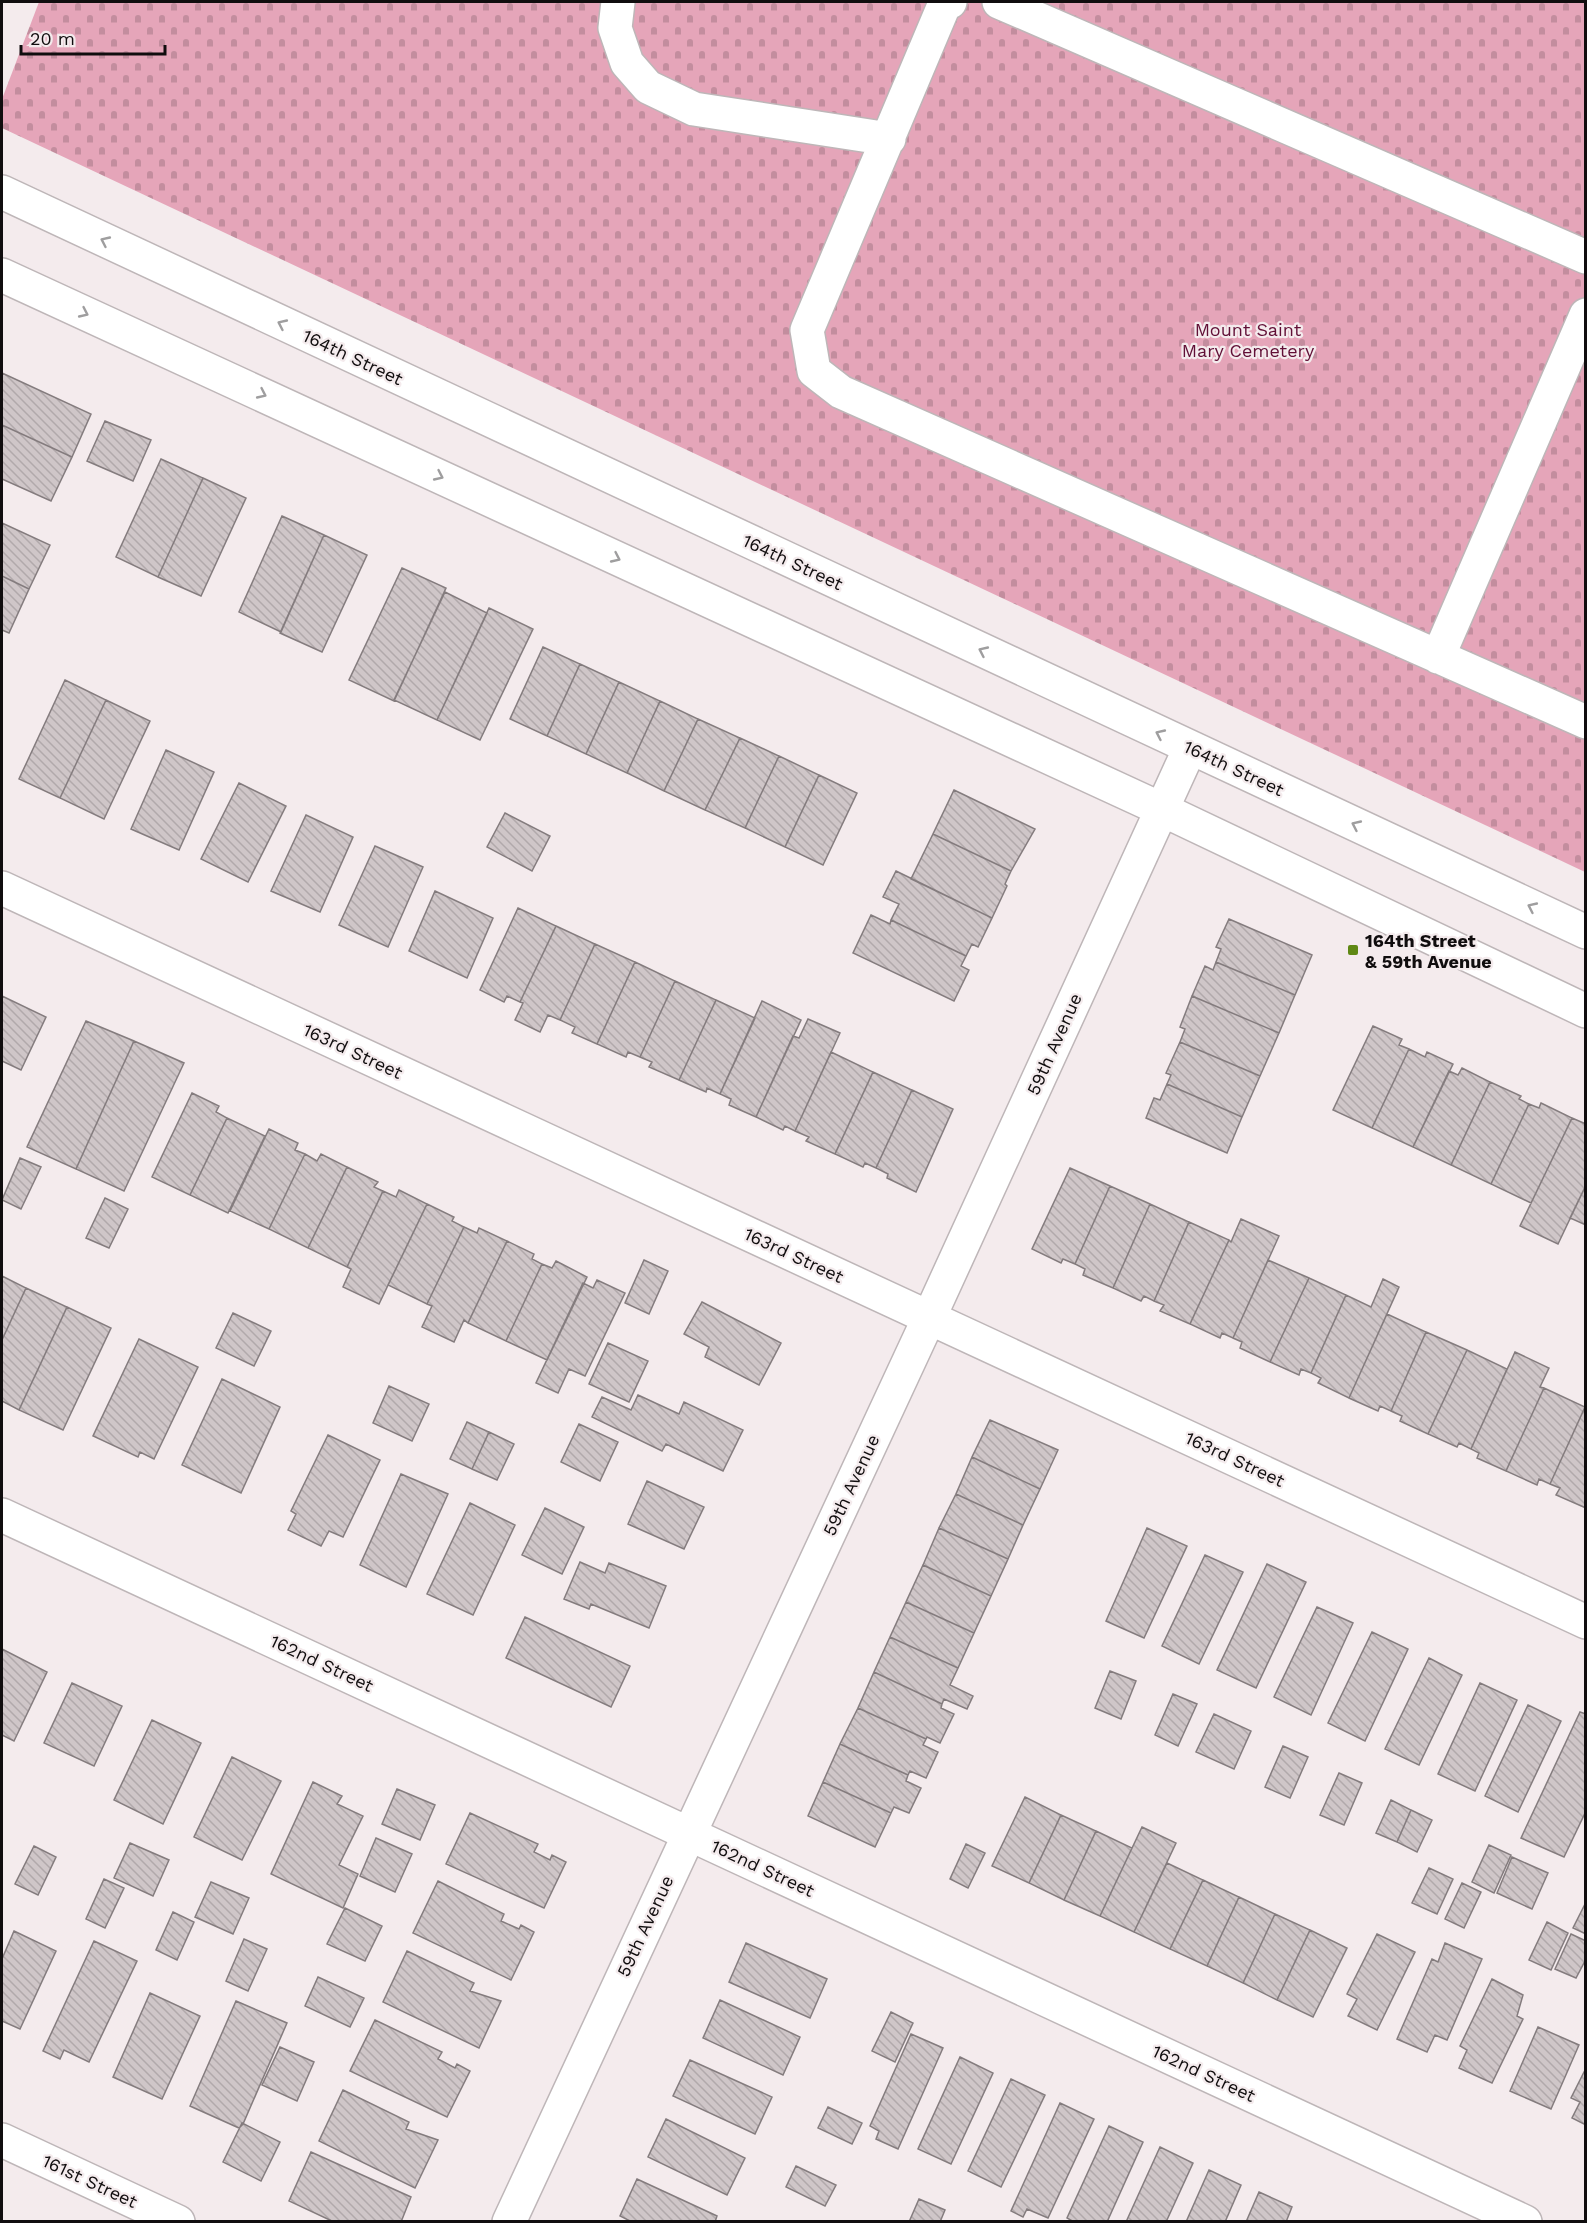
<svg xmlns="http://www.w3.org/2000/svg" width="1587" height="2223" viewBox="0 0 1587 2223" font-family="'Work Sans',sans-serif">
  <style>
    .cemetery { fill: url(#cemetery-stones) }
    .building { fill: url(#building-back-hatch); stroke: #847c7e; stroke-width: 1.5 }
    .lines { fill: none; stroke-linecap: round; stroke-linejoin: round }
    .minor-casing { stroke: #beb6b8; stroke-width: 36 }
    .minor { stroke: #fff; stroke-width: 33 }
    .oneway { stroke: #9f9e9f }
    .poi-dot { fill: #5f8814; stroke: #f4ebed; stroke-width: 2 }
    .labels { text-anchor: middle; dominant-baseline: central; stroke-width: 4.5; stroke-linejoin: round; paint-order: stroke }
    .park-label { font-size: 18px; fill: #610f36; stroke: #f4ebed }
    .street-label { font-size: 18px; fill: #100d0e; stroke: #f4ebed }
    .poi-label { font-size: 18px; font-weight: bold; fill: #100d0e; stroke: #f4ebed; text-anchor: start }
  </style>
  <defs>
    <pattern id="cemetery-stones" width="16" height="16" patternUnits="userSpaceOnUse" patternTransform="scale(1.5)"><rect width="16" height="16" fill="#e5a5b9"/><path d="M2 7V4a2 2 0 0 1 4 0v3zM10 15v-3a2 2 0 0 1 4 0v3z" fill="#c38d9e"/></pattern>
    <pattern id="building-back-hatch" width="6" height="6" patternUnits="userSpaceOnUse" patternTransform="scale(1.5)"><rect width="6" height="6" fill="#cfc6c8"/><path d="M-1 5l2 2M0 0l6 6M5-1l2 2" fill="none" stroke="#b1a9ab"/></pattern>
  </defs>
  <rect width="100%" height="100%" fill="#f4ebed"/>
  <path class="cemetery" d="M 39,2 L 1585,2 L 1585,872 L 2,128 L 2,99 Z"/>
  <path class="building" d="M 2,373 L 91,414 L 72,457 L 2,425 Z
    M 105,421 L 151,440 L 133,481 L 87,461 Z
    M 2,425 L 72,457 L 51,501 L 2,479 Z
    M 161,459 L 203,478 L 158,577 L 116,557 Z
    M 203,478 L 246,498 L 201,596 L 158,577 Z
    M 282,516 L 324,535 L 281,632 L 239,612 Z
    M 2,523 L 50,545 L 29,589 L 2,576 Z
    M 324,535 L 367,555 L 322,652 L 280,633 Z
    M 402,568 L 446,588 L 394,701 L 349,680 Z
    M 2,576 L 29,589 L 9,633 L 2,630 Z
    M 445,592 L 487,613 L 437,720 L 394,700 Z
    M 489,608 L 533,629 L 480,740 L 437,720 Z
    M 543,647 L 580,664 L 547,736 L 510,719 Z
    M 580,664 L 619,682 L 586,754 L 547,736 Z
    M 65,680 L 106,700 L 60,798 L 19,779 Z
    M 619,682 L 660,701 L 627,773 L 586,754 Z
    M 106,700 L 150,721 L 104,819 L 60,798 Z
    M 660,701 L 698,719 L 664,791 L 627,773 Z
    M 698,719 L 740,738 L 705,810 L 664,791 Z
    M 740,738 L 779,756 L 745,828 L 705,810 Z
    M 166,750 L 214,772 L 179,850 L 131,829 Z
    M 779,756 L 819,775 L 785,847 L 745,828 Z
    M 819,775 L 857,793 L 823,865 L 785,847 Z
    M 239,783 L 286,806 L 248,882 L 201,859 Z
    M 954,790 L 1035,829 L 1011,871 L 933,834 Z
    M 505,813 L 550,836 L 532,871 L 487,847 Z
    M 306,815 L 353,837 L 320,912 L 271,891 Z
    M 933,834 L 1011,871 L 1005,884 L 1007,886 L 992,918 L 911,879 Z
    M 375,846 L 423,867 L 388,947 L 339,925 Z
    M 896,871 L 992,918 L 978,947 L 972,944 L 966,956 L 891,920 L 899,904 L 883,897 Z
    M 435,891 L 493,918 L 467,978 L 409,951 Z
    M 518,908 L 556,926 L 520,1002 L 507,996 L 504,1002 L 480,990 Z
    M 871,915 L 890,924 L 891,920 L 966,956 L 961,966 L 969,970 L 954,1001 L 853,953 Z
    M 1229,919 L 1312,955 L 1295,995 L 1216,962 L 1221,949 L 1216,947 Z
    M 556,926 L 595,944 L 560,1020 L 548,1015 L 540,1032 L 515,1020 L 523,1003 L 520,1002 Z
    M 595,944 L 635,962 L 597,1044 L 572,1033 L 575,1027 L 560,1020 Z
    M 635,962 L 675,981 L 640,1057 L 628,1052 L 626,1057 L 597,1044 Z
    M 1216,962 L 1295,995 L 1279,1033 L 1192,996 L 1205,966 L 1213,970 Z
    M 675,981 L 716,1000 L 679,1080 L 649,1067 L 652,1062 L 640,1057 Z
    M 2,996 L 46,1017 L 21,1070 L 2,1061 Z
    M 1192,996 L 1279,1033 L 1260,1076 L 1180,1042 L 1185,1029 L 1180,1027 Z
    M 716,1000 L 755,1018 L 720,1094 L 707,1088 L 706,1092 L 679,1080 Z
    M 762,1001 L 801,1020 L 756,1117 L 729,1105 L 731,1099 L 720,1094 Z
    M 808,1019 L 840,1033 L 795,1131 L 785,1126 L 783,1130 L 756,1117 L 793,1036 L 799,1038 Z
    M 86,1021 L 134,1041 L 76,1169 L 27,1147 Z
    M 1373,1026 L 1402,1039 L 1399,1045 L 1409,1049 L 1372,1128 L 1333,1110 Z
    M 134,1041 L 184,1063 L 124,1191 L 76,1169 Z
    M 1180,1042 L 1260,1076 L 1242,1117 L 1167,1084 L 1171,1075 L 1166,1073 Z
    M 1409,1049 L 1425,1057 L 1427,1052 L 1453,1064 L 1413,1147 L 1372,1128 Z
    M 831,1052 L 873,1072 L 835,1154 L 806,1141 L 809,1137 L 795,1131 Z
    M 1462,1068 L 1490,1082 L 1451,1165 L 1413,1147 L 1449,1071 L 1458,1075 Z
    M 873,1072 L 912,1090 L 876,1168 L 865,1163 L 863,1167 L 835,1154 Z
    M 1490,1082 L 1521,1096 L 1519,1099 L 1529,1104 L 1491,1184 L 1451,1165 Z
    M 1167,1084 L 1242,1117 L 1227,1153 L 1146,1118 L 1154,1098 L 1160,1100 Z
    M 912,1090 L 953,1109 L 916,1192 L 887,1178 L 888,1174 L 876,1168 Z
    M 192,1093 L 219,1106 L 216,1112 L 227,1118 L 190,1195 L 152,1177 Z
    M 1541,1103 L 1572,1118 L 1531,1203 L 1491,1184 L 1529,1104 L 1539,1108 Z
    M 227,1118 L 265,1136 L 228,1213 L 190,1195 Z
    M 1572,1118 L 1586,1124 L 1586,1185 L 1558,1244 L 1520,1226 Z
    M 269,1129 L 298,1143 L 295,1150 L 305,1154 L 269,1229 L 230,1211 Z
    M 305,1154 L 317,1161 L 321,1154 L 347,1167 L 308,1248 L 269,1229 Z
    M 20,1158 L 41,1167 L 21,1209 L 2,1200 Z
    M 347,1167 L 378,1182 L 374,1187 L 383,1191 L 347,1267 L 308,1248 Z
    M 1070,1168 L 1110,1186 L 1075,1264 L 1063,1259 L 1061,1263 L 1032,1249 Z
    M 1586,1185 L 1586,1225 L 1570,1218 Z
    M 1110,1186 L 1150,1204 L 1113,1288 L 1083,1275 L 1085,1269 L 1075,1264 Z
    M 399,1190 L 427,1204 L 379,1304 L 343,1287 L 351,1269 L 347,1267 L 383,1191 L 396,1197 Z
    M 105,1198 L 128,1209 L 109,1248 L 86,1238 Z
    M 427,1204 L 454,1217 L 452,1221 L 464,1227 L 427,1304 L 388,1285 Z
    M 1150,1204 L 1189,1222 L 1154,1301 L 1144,1296 L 1141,1301 L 1113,1288 Z
    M 1241,1219 L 1279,1236 L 1233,1338 L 1222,1333 L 1220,1338 L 1190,1324 L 1229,1240 L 1231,1242 Z
    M 1189,1222 L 1229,1240 L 1190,1324 L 1160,1311 L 1164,1305 L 1154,1301 Z
    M 464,1227 L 477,1233 L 479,1228 L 507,1241 L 468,1323 L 464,1320 L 454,1342 L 422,1327 L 432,1306 L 427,1304 Z
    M 507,1241 L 534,1254 L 532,1259 L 542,1264 L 506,1341 L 468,1323 Z
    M 644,1260 L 668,1271 L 649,1314 L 625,1303 Z
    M 1268,1260 L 1309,1278 L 1270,1362 L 1240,1348 L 1242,1342 L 1233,1338 Z
    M 556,1261 L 587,1277 L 547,1360 L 506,1341 L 542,1264 L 552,1268 Z
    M 2,1276 L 26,1288 L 2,1340 Z
    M 1309,1278 L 1346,1295 L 1311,1373 L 1301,1369 L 1299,1375 L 1270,1362 Z
    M 1383,1279 L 1399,1287 L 1349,1398 L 1318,1383 L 1321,1378 L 1311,1373 L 1346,1295 L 1371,1307 Z
    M 597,1280 L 625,1293 L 585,1376 L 569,1369 L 558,1393 L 536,1383 L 583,1283 L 593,1288 Z
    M 26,1288 L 67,1307 L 19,1410 L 2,1401 L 2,1340 Z
    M 702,1302 L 781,1343 L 759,1385 L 705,1357 L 709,1347 L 684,1334 Z
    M 67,1307 L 111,1328 L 63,1430 L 19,1410 Z
    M 233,1313 L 271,1331 L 254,1366 L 216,1348 Z
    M 1387,1314 L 1426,1332 L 1391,1411 L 1380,1406 L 1378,1411 L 1349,1398 Z
    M 1426,1332 L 1467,1350 L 1428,1434 L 1400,1421 L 1402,1416 L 1391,1411 Z
    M 139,1339 L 198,1367 L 154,1459 L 140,1452 L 138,1457 L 93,1436 Z
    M 608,1343 L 648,1361 L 629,1402 L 589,1384 Z
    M 1467,1350 L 1507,1369 L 1471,1449 L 1459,1443 L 1457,1447 L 1428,1434 Z
    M 1515,1352 L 1549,1368 L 1540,1387 L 1544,1388 L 1506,1471 L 1477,1458 L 1479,1453 L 1471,1449 Z
    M 222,1379 L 280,1407 L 241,1493 L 182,1465 Z
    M 389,1386 L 429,1404 L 412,1441 L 373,1423 Z
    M 1544,1388 L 1585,1407 L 1550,1484 L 1539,1479 L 1537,1485 L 1506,1471 Z
    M 638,1395 L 679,1414 L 684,1402 L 743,1430 L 723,1471 L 666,1444 L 662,1451 L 592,1417 L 602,1397 L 631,1410 Z
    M 1585,1407 L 1586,1407 L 1586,1508 L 1556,1495 L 1560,1488 L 1550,1484 Z
    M 990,1420 L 1058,1450 L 1040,1489 L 972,1457 Z
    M 467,1422 L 489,1432 L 472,1469 L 450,1459 Z
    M 579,1424 L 618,1442 L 600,1481 L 561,1462 Z
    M 489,1432 L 514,1444 L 497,1480 L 472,1469 Z
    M 328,1435 L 380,1460 L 343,1537 L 329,1531 L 321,1546 L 288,1530 L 296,1514 L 291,1511 Z
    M 972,1457 L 1040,1489 L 1023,1525 L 956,1494 Z
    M 401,1474 L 448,1494 L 406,1587 L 360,1565 Z
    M 647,1481 L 704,1507 L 684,1549 L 628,1524 Z
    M 956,1494 L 1023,1525 L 1008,1559 L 939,1528 Z
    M 470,1503 L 515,1525 L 473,1615 L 427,1594 Z
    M 545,1508 L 584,1527 L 562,1574 L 522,1555 Z
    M 939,1528 L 1008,1559 L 991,1596 L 923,1565 Z
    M 1147,1528 L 1187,1546 L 1144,1638 L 1106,1621 Z
    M 1205,1555 L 1243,1572 L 1199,1664 L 1162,1646 Z
    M 580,1562 L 605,1573 L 609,1563 L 666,1586 L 649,1628 L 591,1604 L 589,1609 L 564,1599 Z
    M 1267,1564 L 1306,1582 L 1256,1688 L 1217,1670 Z
    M 923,1565 L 991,1596 L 974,1633 L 906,1602 Z
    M 906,1602 L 974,1633 L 958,1668 L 890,1637 Z
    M 1317,1607 L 1353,1623 L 1311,1715 L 1274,1697 Z
    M 525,1617 L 630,1666 L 611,1707 L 506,1658 Z
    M 1372,1632 L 1408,1649 L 1365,1741 L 1328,1723 Z
    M 890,1637 L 958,1668 L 950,1685 L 973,1696 L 967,1709 L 944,1699 L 942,1704 L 874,1672 Z
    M 2,1649 L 47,1672 L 14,1741 L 2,1735 Z
    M 1429,1658 L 1462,1675 L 1419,1765 L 1385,1749 Z
    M 1110,1671 L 1136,1681 L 1121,1719 L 1095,1708 Z
    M 874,1672 L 942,1704 L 941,1708 L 954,1714 L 940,1743 L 927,1737 L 926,1739 L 858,1708 Z
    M 72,1683 L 122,1706 L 94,1766 L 44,1743 Z
    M 1480,1683 L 1517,1700 L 1475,1791 L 1438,1774 Z
    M 1173,1694 L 1197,1704 L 1178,1746 L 1155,1735 Z
    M 1528,1705 L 1561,1721 L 1518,1812 L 1485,1796 Z
    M 858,1708 L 926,1739 L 923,1745 L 938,1752 L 926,1778 L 910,1771 L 908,1775 L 840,1744 Z
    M 1580,1712 L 1586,1714 L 1586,1811 L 1564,1857 L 1521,1838 Z
    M 1214,1714 L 1251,1731 L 1234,1769 L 1196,1752 Z
    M 152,1720 L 201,1743 L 163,1824 L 114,1800 Z
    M 840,1744 L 908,1775 L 906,1781 L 921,1788 L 909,1813 L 894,1807 L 891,1813 L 823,1782 Z
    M 1283,1746 L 1308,1757 L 1290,1798 L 1265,1787 Z
    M 232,1757 L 281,1781 L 242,1860 L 194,1837 Z
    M 1339,1773 L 1362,1783 L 1344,1825 L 1320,1815 Z
    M 313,1782 L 342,1796 L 337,1804 L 363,1816 L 339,1865 L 358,1874 L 343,1908 L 271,1874 Z
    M 823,1782 L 891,1813 L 875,1847 L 808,1816 Z
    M 397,1789 L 435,1805 L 420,1840 L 382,1824 Z
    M 1025,1797 L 1061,1815 L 1029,1883 L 992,1866 Z
    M 1391,1800 L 1411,1810 L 1397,1842 L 1376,1833 Z
    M 1411,1810 L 1432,1820 L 1417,1852 L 1397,1842 Z
    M 470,1813 L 538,1844 L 534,1852 L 550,1860 L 552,1855 L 566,1862 L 544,1908 L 446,1864 Z
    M 1061,1815 L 1096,1831 L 1064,1900 L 1029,1883 Z
    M 1142,1827 L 1176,1843 L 1134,1932 L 1100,1916 Z
    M 1096,1831 L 1132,1848 L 1100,1916 L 1064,1900 Z
    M 376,1838 L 412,1854 L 395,1892 L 360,1876 Z
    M 130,1843 L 169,1860 L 153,1896 L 114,1878 Z
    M 966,1844 L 985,1853 L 968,1888 L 950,1879 Z
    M 1489,1845 L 1511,1855 L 1494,1893 L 1472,1882 Z
    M 34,1846 L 56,1857 L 38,1895 L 15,1884 Z
    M 1512,1857 L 1548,1873 L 1532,1909 L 1497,1893 Z
    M 1167,1863 L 1203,1880 L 1170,1949 L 1134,1932 Z
    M 1429,1868 L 1453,1879 L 1437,1914 L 1412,1903 Z
    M 104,1879 L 124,1888 L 105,1928 L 86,1919 Z
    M 1203,1880 L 1239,1897 L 1207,1966 L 1170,1949 Z
    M 438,1881 L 504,1914 L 501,1921 L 519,1929 L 521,1925 L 534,1932 L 511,1980 L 413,1933 Z
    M 211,1882 L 249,1898 L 233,1934 L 195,1917 Z
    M 1462,1883 L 1481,1892 L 1464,1928 L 1445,1919 Z
    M 1239,1897 L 1275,1914 L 1243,1983 L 1207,1966 Z
    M 1586,1902 L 1586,1934 L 1573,1928 Z
    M 345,1908 L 382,1926 L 365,1961 L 327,1944 Z
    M 173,1912 L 194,1922 L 177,1960 L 156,1950 Z
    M 1275,1914 L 1310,1930 L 1277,2000 L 1243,1983 Z
    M 1547,1922 L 1568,1933 L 1551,1970 L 1529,1960 Z
    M 1310,1930 L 1347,1948 L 1313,2017 L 1277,2000 Z
    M 14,1931 L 56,1951 L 20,2029 L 2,2021 L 2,1959 Z
    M 1377,1934 L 1415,1952 L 1377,2030 L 1348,2016 L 1357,1999 L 1347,1994 Z
    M 1571,1934 L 1586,1941 L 1586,1959 L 1576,1978 L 1555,1969 Z
    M 244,1939 L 267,1949 L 248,1991 L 226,1981 Z
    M 94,1941 L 137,1961 L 89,2062 L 64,2050 L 60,2059 L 43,2051 Z
    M 746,1943 L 827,1979 L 810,2018 L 729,1982 Z
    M 1445,1943 L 1482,1959 L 1447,2040 L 1435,2035 L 1427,2052 L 1397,2039 L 1432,1959 L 1438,1962 Z
    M 407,1951 L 474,1983 L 470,1991 L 501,2001 L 479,2048 L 383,2002 Z
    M 318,1977 L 364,1998 L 350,2027 L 305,2006 Z
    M 1492,1979 L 1523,1995 L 1517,2016 L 1523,2019 L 1492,2083 L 1459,2068 L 1467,2050 L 1460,2046 Z
    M 150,1993 L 200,2016 L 162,2099 L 113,2077 Z
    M 720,2000 L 800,2037 L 783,2075 L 703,2038 Z
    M 236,2001 L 287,2023 L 243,2124 L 239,2128 L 190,2106 Z
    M 891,2012 L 913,2023 L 895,2062 L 872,2051 Z
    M 375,2020 L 442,2052 L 438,2059 L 455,2068 L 457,2064 L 470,2071 L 447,2117 L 350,2071 Z
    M 1538,2027 L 1579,2045 L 1551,2109 L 1510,2091 Z
    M 911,2034 L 943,2048 L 898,2149 L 876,2139 L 879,2131 L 870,2126 Z
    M 280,2047 L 314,2062 L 297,2101 L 262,2085 Z
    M 960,2057 L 993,2073 L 951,2164 L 918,2149 Z
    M 690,2060 L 772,2097 L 755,2134 L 673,2096 Z
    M 1586,2068 L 1586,2125 L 1572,2118 L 1580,2102 L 1571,2098 Z
    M 1011,2079 L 1045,2095 L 1001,2187 L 968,2171 Z
    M 343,2090 L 409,2122 L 406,2129 L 438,2140 L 415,2188 L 319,2141 Z
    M 1060,2103 L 1094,2119 L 1048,2218 L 1027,2209 L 1023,2217 L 1011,2211 Z
    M 828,2107 L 862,2123 L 852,2144 L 818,2128 Z
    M 666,2119 L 745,2158 L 727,2195 L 648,2157 Z
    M 242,2123 L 280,2142 L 261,2181 L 223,2162 Z
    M 1109,2126 L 1143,2142 L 1107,2222 L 1074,2222 L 1067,2218 Z
    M 1160,2147 L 1193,2163 L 1166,2222 L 1126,2222 Z
    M 311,2152 L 411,2197 L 401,2222 L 334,2222 L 289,2201 Z
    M 796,2166 L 836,2185 L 825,2206 L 786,2187 Z
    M 1209,2170 L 1241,2185 L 1225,2222 L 1186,2222 Z
    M 637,2179 L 717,2216 L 715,2222 L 632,2222 L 620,2216 Z
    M 1259,2192 L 1292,2207 L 1286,2222 L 1246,2222 Z
    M 919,2199 L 945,2210 L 940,2222 L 909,2222 Z"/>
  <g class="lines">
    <g class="minor-casing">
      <path id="minor" d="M 618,2 L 615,28 L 627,63 L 648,87 L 694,109 L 889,139
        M 950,2 L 945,3 L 807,330 L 814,371 L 841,392 L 1586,722
        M 999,2 L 1586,257
        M 2,192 L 1586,932
        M 2,275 L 1161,809 L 1586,1011
        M 1438,657 L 1586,315
        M 2,888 L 1586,1622
        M 2,1515 L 1525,2222
        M 2,2140 L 178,2222
        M 509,2222 L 929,1318 L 1190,748"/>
    </g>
    <use href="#minor" class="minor"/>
  </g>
  <defs><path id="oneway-chevron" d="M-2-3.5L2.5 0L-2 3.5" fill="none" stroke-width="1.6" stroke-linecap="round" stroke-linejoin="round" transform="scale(1.5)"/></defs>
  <g class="oneway">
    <use href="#oneway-chevron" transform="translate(105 241) rotate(-155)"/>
    <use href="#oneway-chevron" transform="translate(84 313) rotate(25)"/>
    <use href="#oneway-chevron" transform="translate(282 324) rotate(-155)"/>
    <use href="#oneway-chevron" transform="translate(262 394) rotate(25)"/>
    <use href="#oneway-chevron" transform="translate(439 476) rotate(25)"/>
    <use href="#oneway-chevron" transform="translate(616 558) rotate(25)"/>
    <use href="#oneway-chevron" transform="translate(983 651) rotate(-155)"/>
    <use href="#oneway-chevron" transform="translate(1160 734) rotate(-155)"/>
    <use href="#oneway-chevron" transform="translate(1356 825) rotate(-155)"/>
    <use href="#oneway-chevron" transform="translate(1532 907) rotate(-155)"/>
  </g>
  <rect class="poi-dot" x="1347" y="944" width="12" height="12" rx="3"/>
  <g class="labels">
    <g class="park-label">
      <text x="1248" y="329">Mount Saint<tspan x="1248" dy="21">Mary Cemetery</tspan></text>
    </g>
    <g class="street-label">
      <text transform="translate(353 357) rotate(25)">164th Street</text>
      <text transform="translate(793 562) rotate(25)">164th Street</text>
      <text transform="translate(1234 768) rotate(25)">164th Street</text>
      <text transform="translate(1054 1044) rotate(-66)">59th Avenue</text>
      <text transform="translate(353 1051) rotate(25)">163rd Street</text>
      <text transform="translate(794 1255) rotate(25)">163rd Street</text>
      <text transform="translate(1235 1459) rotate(25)">163rd Street</text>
      <text transform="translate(851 1485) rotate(-65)">59th Avenue</text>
      <text transform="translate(322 1663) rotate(25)">162nd Street</text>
      <text transform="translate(763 1868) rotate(25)">162nd Street</text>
      <text transform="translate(645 1926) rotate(-65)">59th Avenue</text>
      <text transform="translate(1204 2073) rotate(25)">162nd Street</text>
      <text transform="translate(90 2181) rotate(25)">161st Street</text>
    </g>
    <g class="poi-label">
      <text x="1365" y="940">164th Street<tspan x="1365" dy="21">&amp; 59th Avenue</tspan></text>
    </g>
  </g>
  <rect width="1587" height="2223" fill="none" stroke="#100d0e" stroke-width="6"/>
  <path d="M21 45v9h144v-9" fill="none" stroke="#100d0e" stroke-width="3"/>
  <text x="30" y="45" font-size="18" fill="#100d0e" stroke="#f4ebed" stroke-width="4.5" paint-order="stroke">20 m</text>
</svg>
